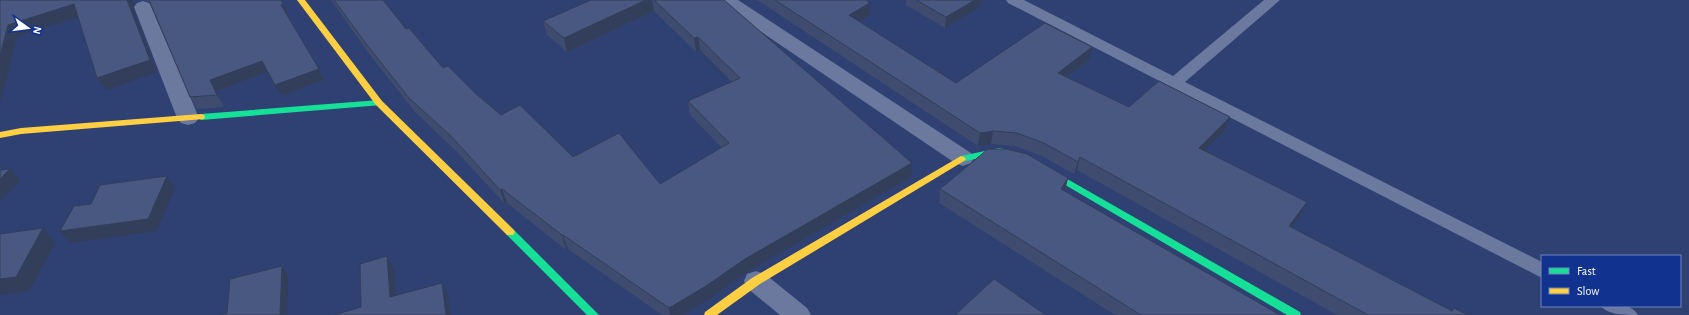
<svg xmlns="http://www.w3.org/2000/svg" width="1689" height="315" viewBox="0 0 1689 315" font-family="'Alegreya Sans',sans-serif">
  <style>
    .lines { fill: none; stroke-linecap: round; stroke-linejoin: round }
    .lane { fill: #6b799e; fill-rule: evenodd }
    .street { fill: #6b799e; fill-rule: evenodd }
    .fast { fill: #16e098; fill-rule: evenodd }
    .slow { fill: #ffcf43; fill-rule: evenodd }
    .wall { fill: #3f4c6f }
    .shaded-wall { fill: #333e5a }
    .building { fill: #495881; stroke: #333e5a }
  </style>
  <rect width="100%" height="100%" fill="#2f4072"/>
  <g class="lines">
    <path class="lane" d="M 1006,0 L 1024,0 L 1173,76 L 1264,0 L 1280,0 L 1185,82 L 1542,262 L 1542,278 L 1008,3 Z
      M 1601,306 C 1614,306 1631,302 1638,315 C 1625,315 1608,315 1601,306 Z"/>
    <path class="street" d="M 717,0 L 738,0 L 971,153 L 974,158 L 971,163 L 963,166 L 955,163 L 720,4 Z
      M 143,1 L 149,3 L 152,7 L 199,118 L 195,123 L 188,125 L 181,123 L 177,118 L 134,7 L 137,3 Z
      M 756,271 L 765,274 L 807,308 L 811,315 L 780,315 L 747,288 L 744,281 L 747,274 Z"/>
    <path class="fast" d="M 379,100 L 382,101 L 383,103 L 382,105 L 201,120 L 197,117 L 201,114 Z
      M 999,148 L 1015,151 L 1016,153 L 1012,156 L 999,154 L 961,162 L 956,159 L 961,156 Z
      M 1041,164 L 1300,312 L 1301,315 L 1287,315 L 1038,169 L 1036,167 Z
      M 510,228 L 513,229 L 599,315 L 587,315 L 507,235 L 505,232 L 507,229 Z"/>
    <path class="slow" d="M 297,0 L 305,0 L 382,101 L 513,229 L 515,232 L 513,235 L 507,235 L 376,105 Z
      M 201,114 L 204,115 L 205,117 L 204,119 L 21,134 L 0,138 L 0,132 L 21,128 Z
      M 961,156 L 964,157 L 966,159 L 964,161 L 760,284 L 717,315 L 704,315 L 705,312 L 752,278 Z"/>
  </g>
  <path class="wall" d="M 145,0 L 281,0 L 289,15 L 287,16 L 319,69 L 324,80 L 281,96 L 268,72 L 216,91 L 224,107 L 197,109 L 190,97 L 149,2 Z
    M 331,0 L 383,0 L 406,29 L 443,68 L 476,94 L 501,115 L 573,157 L 660,184 L 722,148 L 690,115 L 688,101 L 732,82 L 700,50 L 696,52 L 654,11 L 567,52 L 547,35 L 543,21 L 591,0 L 724,0 L 911,177 L 746,273 L 708,300 L 683,315 L 662,315 L 568,249 L 566,250 L 507,203 L 505,204 L 456,151 L 415,112 L 373,59 Z
    M 757,0 L 866,0 L 870,15 L 859,22 L 956,83 L 1089,60 L 1066,77 L 1129,107 L 1230,117 L 1225,130 L 1204,150 L 1307,202 L 1301,215 L 1291,228 L 1452,311 L 1454,308 L 1468,315 L 1337,315 L 1077,170 L 1074,174 L 1042,156 L 1015,146 L 991,144 L 978,146 Z
    M 906,0 L 981,0 L 980,7 L 945,28 L 906,5 Z
    M 1068,178 L 1065,191 L 1280,315 L 1115,315 L 939,203 L 940,189 Z"/>
  <path class="shaded-wall" d="M 127,0 L 132,0 L 135,4 L 133,8 L 157,72 L 106,90 L 97,78 Z
    M 646,0 L 652,0 L 654,11 L 567,52 L 564,38 Z
    M 975,0 L 981,0 L 980,7 L 945,28 L 946,17 Z
    M 870,3 L 870,15 L 849,28 L 849,15 Z
    M 74,4 L 82,16 L 17,36 L 0,105 L 0,56 L 8,25 Z
    M 283,4 L 289,15 L 287,16 L 281,5 Z
    M 698,37 L 700,50 L 696,52 L 694,38 Z
    M 1092,47 L 1089,60 L 1055,85 L 1058,73 Z
    M 262,61 L 268,72 L 216,91 L 224,107 L 217,95 L 210,80 Z
    M 319,69 L 324,80 L 281,96 L 275,85 Z
    M 1230,117 L 1225,130 L 1194,161 L 1199,148 Z
    M 993,131 L 991,144 L 978,146 L 980,133 Z
    M 1080,157 L 1077,170 L 1074,174 L 1078,162 Z
    M 912,163 L 911,177 L 746,273 L 708,300 L 683,315 L 670,315 L 669,308 L 745,259 Z
    M 10,169 L 20,181 L 0,201 L 0,179 Z
    M 167,176 L 175,187 L 157,231 L 70,243 L 60,231 Z
    M 1068,178 L 1064,192 L 1061,189 Z
    M 502,189 L 507,203 L 505,204 L 500,190 Z
    M 1307,202 L 1301,215 L 1283,239 L 1289,226 Z
    M 43,228 L 55,243 L 29,291 L 0,295 L 0,279 Z
    M 562,235 L 563,235 L 568,249 L 566,250 Z
    M 387,256 L 394,269 L 397,310 L 390,297 Z
    M 282,266 L 288,276 L 287,315 L 280,315 Z
    M 442,283 L 448,296 L 450,315 L 446,315 Z"/>
  <path class="building" d="M 0,0 L 127,0 L 150,60 L 97,78 L 74,4 L 8,25 L 0,56 Z
    M 149,0 L 281,0 L 283,4 L 281,5 L 319,69 L 275,85 L 262,61 L 210,80 L 217,95 L 190,97 Z
    M 334,0 L 383,0 L 406,29 L 409,28 L 443,68 L 448,66 L 476,94 L 501,115 L 520,105 L 573,157 L 619,133 L 660,184 L 729,143 L 688,101 L 740,78 L 698,37 L 694,38 L 654,0 L 724,0 L 912,163 L 745,259 L 706,286 L 669,308 L 563,235 L 562,235 L 502,189 L 500,190 L 451,136 L 409,98 L 367,45 Z
    M 591,0 L 646,0 L 564,38 L 543,21 Z
    M 775,0 L 866,0 L 870,3 L 849,15 L 956,83 L 1045,23 L 1092,47 L 1058,73 L 1129,107 L 1159,81 L 1230,117 L 1199,148 L 1307,202 L 1289,226 L 1452,311 L 1454,308 L 1468,315 L 1368,315 L 1080,157 L 1078,162 L 1044,143 L 1017,133 L 993,131 L 980,133 Z
    M 916,0 L 975,0 L 946,17 Z
    M 988,149 L 1006,149 L 1027,154 L 1068,178 L 1061,189 L 1280,315 L 1141,315 L 940,189 Z
    M 10,169 L 0,179 L 0,170 Z
    M 167,176 L 148,219 L 60,231 L 74,206 L 91,204 L 100,185 Z
    M 43,228 L 16,277 L 0,279 L 0,234 Z
    M 387,256 L 390,297 L 442,283 L 446,315 L 334,315 L 361,307 L 360,264 Z
    M 282,266 L 280,315 L 220,315 L 227,313 L 230,279 Z
    M 994,279 L 1046,315 L 955,315 Z"/>
  <rect x="1541" y="255" width="140" height="52" fill="#12328f" stroke="#7184bc"/>
  <rect x="1549" y="268" width="20" height="6" fill="#16e098" stroke="#7184bc"/>
  <text x="1577" y="275" font-size="12" fill="#ffffff">Fast</text>
  <rect x="1549" y="288" width="20" height="6" fill="#ffcf43" stroke="#7184bc"/>
  <text x="1577" y="295" font-size="12" fill="#ffffff">Slow</text>
  <g transform="translate(28 28) rotate(104)" stroke="#12328f" stroke-width="3" paint-order="stroke">
  <path d="M0-3L7 15L0 10L-7 15Z" fill="#ffffff"/>
  <text y="-6" font-size="11" font-weight="bold" text-anchor="middle" fill="#ffffff">N</text>
  </g>
</svg>
